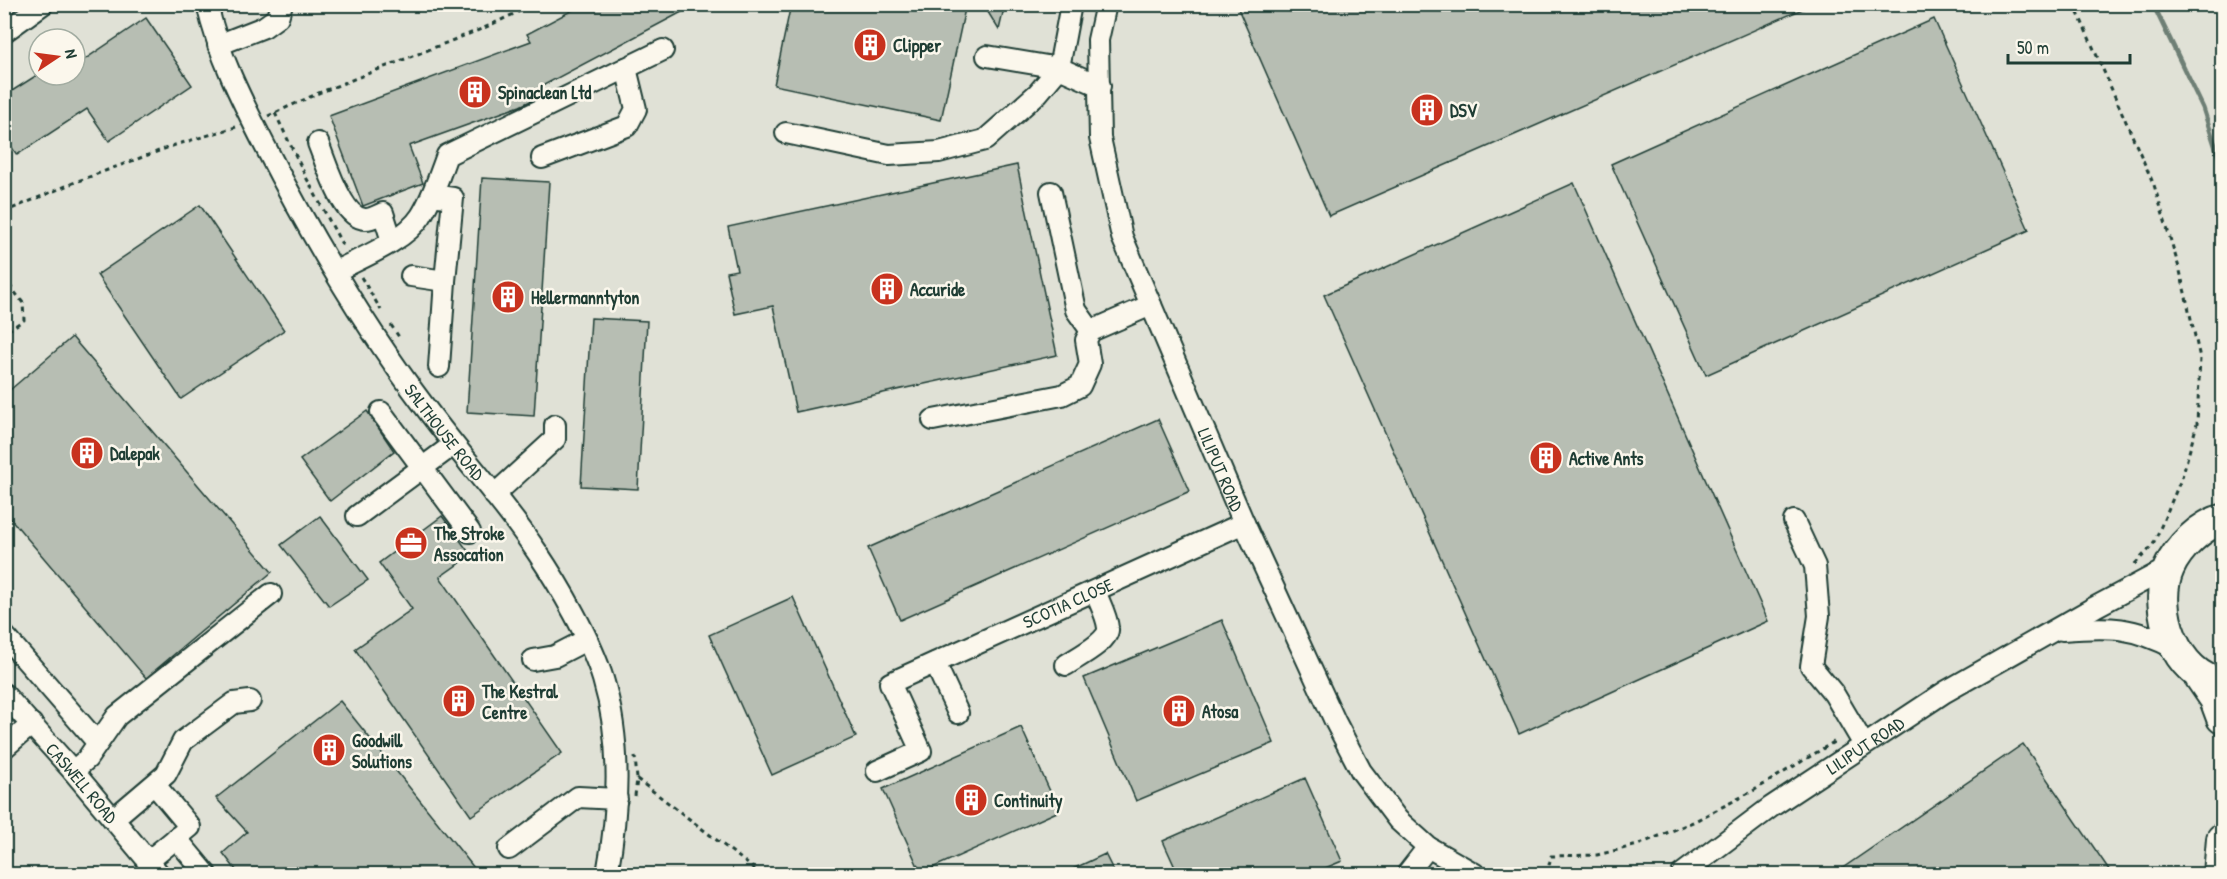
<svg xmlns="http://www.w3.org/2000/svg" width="2227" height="879" viewBox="0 0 2227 879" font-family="'Patrick Hand',sans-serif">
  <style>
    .built { fill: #e0e1d6; fill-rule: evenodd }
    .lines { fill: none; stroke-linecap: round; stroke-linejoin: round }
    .stream { stroke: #6e7f75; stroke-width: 5 }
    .building { fill: #b7beb3; stroke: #1f3d34; stroke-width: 1.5 }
    .minor-casing { stroke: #1f3d34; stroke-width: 24 }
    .highway-casing { stroke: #1f3d34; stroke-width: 34 }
    .path { stroke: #1f3d34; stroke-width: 3; stroke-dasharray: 4.5 4.5; stroke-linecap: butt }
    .minor { stroke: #fbf7ec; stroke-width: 20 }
    .highway { stroke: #fbf7ec; stroke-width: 30 }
    .labels { text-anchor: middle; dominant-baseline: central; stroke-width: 5; stroke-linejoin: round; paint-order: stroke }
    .poi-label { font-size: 18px; font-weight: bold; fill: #1f3d34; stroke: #fbf7ec; text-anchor: start }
    .street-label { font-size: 18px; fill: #1f3d34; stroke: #fbf7ec }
  </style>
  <rect width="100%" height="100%" fill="#f2f0e5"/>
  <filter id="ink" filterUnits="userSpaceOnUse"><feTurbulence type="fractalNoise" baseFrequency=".0167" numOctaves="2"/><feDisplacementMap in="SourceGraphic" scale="12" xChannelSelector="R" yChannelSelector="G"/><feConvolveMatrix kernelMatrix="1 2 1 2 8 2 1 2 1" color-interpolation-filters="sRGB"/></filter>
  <g filter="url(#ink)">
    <path class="built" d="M 5,5 L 2222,5 L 2222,874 L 5,874 ZM 39,39 L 75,39 L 75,75 L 39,75 Z"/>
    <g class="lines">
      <path class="stream" d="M 2153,4 L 2203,108 L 2222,167"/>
    </g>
    <path class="building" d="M 584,4 L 697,4 L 540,87 L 543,95 L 520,106 L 409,146 L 423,183 L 363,206 L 329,116 L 531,41 L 527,34 Z
      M 791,4 L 966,4 L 941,120 L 774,85 Z
      M 983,4 L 1005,4 L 999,30 Z
      M 1236,4 L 1814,4 L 1329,216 Z
      M 146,18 L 192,85 L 109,141 L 87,109 L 17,155 L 4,136 L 4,96 L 37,75 L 75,75 L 75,66 Z
      M 1934,19 L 2029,230 L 1706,375 L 1611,164 Z
      M 1017,165 L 1057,355 L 796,412 L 773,306 L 735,314 L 726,272 L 737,270 L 728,227 Z
      M 482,178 L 549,182 L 534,416 L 467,412 Z
      M 1574,183 L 1768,621 L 1519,734 L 1324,295 Z
      M 200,205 L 284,330 L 181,399 L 97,275 Z
      M 591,318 L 647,321 L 638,489 L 581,486 Z
      M 72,337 L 272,572 L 146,678 L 4,511 L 4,395 Z
      M 367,411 L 394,451 L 330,501 L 300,460 Z
      M 1158,419 L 1190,491 L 900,620 L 868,548 Z
      M 320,516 L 368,580 L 329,606 L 281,545 Z
      M 442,516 L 471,555 L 440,577 L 562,753 L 471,816 L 355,649 L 412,609 L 379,563 Z
      M 793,597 L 856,737 L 772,775 L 709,635 Z
      M 1222,620 L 1274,743 L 1136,801 L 1084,678 Z
      M 340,701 L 479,874 L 239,874 L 223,853 L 247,832 L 216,798 Z
      M 1021,727 L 1059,811 L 921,873 L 883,789 Z
      M 2023,744 L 2112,874 L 1834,874 Z
      M 1305,778 L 1342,861 L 1311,874 L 1178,874 L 1163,841 Z
      M 1105,854 L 1115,874 L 1062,874 Z"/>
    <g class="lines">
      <g class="minor-casing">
        <g id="minor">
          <path id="s1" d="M 207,4 C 218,54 242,101 265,146 C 311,236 364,326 425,407 C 461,456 503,501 537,552 C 560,586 591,640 603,679 C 622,742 619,810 607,874"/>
          <path id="s2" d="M 1106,4 L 1098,40 L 1100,138 L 1122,237 L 1244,523 L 1335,721 L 1361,771 L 1398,820 L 1428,847 L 1475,874"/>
          <path d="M 4,32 L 43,4"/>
          <path d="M 218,45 L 264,27 L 278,17 L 282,4"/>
          <path d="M 987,56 L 1059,68 L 1100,86"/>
          <path d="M 786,133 L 889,155 L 939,152 L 985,140 L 1038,93 L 1059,68 L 1071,4"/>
          <path d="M 318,143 C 326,162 342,220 366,219 C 372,219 378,215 383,213 L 392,241"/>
          <path d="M 542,158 L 627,126 L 636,109 L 626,68"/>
          <path d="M 1051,192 L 1076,310 L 1091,331"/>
          <path d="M 432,195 L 453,198 L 445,281 L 439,367"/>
          <path d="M 336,271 C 361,258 405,241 421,216 C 433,197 439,176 447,155 L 663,50"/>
          <path d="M 411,276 L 445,281"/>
          <path d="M 381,412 L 470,532"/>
          <path d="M 933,420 L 1062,395 L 1080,386 L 1090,364 L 1086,340 L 1091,331 L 1151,305"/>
          <path d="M 494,495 L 555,439 L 555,425"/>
          <path d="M 357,516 L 453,445"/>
          <path d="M 1794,521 L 1815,566 L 1819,616 L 1811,666 L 1834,694 L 1860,738"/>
          <path d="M 2062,630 C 2110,626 2133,626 2176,649"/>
          <path d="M 4,635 L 97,742"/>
          <path d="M 533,660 L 555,656 L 586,640"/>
          <path d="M 935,663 L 958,713"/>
          <path d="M 1066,665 C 1076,658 1110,641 1108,628 C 1107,616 1099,602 1095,591"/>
          <path id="s3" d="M 4,694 L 73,771 L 159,874"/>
          <path d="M 4,748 L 32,724"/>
          <path d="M 73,771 L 87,759 L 117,716 L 271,594"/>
          <path id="s4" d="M 877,771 L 921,751 L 890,683 L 1244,523"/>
          <path d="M 113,819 L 166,774 L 183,741 L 234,703 L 250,701"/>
          <path d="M 176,838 L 206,874"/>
          <path d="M 509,849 L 578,797 L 617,799"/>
          <path d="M 147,862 L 190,827 L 155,785"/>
          <path d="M 1407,874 L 1428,847"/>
          <path id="s5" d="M 1682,874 L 1771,807 L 1945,692 L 2095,607 L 2168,568"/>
        </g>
      </g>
      <g class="highway-casing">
        <path id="highway" d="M 2222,520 C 2201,525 2178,548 2169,568 C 2151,607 2176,678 2222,683
          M 2200,677 L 2215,699 L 2222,718
          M 2219,874 L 2222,839"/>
      </g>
      <path class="path" d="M 2074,4 L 2154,185 L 2180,271 L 2200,358 L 2197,424 L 2182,477 L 2153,545 L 2133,566
        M 275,113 L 307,179 L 344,248
        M 268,116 L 321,92 L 484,28 L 535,4
        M 4,212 L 78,181 L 175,145 L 236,127
        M 361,277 L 381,310
        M 4,278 L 23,303 L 24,320 L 4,333
        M 391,325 L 401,340
        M 637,779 L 761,874
        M 635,796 L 637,779 L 635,757
        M 1547,874 L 1551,856 L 1597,855 L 1638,845 L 1695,821 L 1753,791 L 1837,740"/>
      <use href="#minor" class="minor"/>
      <use href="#highway" class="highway"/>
    </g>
  </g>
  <defs>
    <g id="building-disc" transform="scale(1.725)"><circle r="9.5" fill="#c8321e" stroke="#fbf7ec"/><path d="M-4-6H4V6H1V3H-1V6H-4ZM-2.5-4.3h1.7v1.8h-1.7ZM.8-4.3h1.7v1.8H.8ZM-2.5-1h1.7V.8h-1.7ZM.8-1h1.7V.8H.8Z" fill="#fff"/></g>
    <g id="office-disc" transform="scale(1.725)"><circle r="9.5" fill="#c8321e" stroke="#fbf7ec"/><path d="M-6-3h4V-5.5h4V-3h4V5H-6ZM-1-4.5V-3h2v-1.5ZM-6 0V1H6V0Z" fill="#fff"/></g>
  </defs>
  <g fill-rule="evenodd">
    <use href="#building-disc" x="870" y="45"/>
    <use href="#building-disc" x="475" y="92"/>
    <use href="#building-disc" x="1427" y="110"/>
    <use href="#building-disc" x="887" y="289"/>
    <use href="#building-disc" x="508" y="297"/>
    <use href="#building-disc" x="87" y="453"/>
    <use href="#building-disc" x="1546" y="458"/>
    <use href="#office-disc" x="411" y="543"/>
    <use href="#building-disc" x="459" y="701"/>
    <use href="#building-disc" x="1179" y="711"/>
    <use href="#building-disc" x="329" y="750"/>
    <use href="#building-disc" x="971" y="800"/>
  </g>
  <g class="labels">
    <g class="poi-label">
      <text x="893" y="45">Clipper</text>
      <text x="498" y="92">Spinaclean Ltd</text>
      <text x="1450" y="110">DSV</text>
      <text x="910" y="289">Accuride</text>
      <text x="531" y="297">Hellermanntyton</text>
      <text x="110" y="453">Dalepak</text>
      <text x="1569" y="458">Active Ants</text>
      <text x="434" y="533">The Stroke<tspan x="434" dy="21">Assocation</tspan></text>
      <text x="482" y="691">The Kestral<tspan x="482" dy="21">Centre</tspan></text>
      <text x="1202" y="711">Atosa</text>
      <text x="352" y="740">Goodwill<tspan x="352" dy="21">Solutions</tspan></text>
      <text x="994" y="800">Continuity</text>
    </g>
    <g class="street-label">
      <text stroke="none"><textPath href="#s1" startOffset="492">SALTHOUSE ROAD</textPath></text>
      <text stroke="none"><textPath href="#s2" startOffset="489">LILIPUT ROAD</textPath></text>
      <text stroke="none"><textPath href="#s4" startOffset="318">SCOTIA CLOSE</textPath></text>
      <text stroke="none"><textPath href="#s5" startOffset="224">LILIPUT ROAD</textPath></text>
      <text stroke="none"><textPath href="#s3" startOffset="118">CASWELL ROAD</textPath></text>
    </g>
  </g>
  <rect width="2227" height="879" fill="none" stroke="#fbf7ec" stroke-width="24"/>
  <rect x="12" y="12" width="2203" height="855" fill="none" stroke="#1f3d34" stroke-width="2" filter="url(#ink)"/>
  <g transform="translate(57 57) rotate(77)"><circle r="28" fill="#fbf7ec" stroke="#a3ada2" stroke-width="1.5"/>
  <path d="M0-4.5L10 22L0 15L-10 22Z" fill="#c8321e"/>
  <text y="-9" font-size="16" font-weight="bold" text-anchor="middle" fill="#1f3d34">N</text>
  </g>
  <path d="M2008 54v9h122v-9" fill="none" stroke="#1f3d34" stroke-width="3"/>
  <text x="2017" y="54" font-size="18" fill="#1f3d34" stroke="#fbf7ec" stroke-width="4.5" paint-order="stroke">50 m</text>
</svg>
